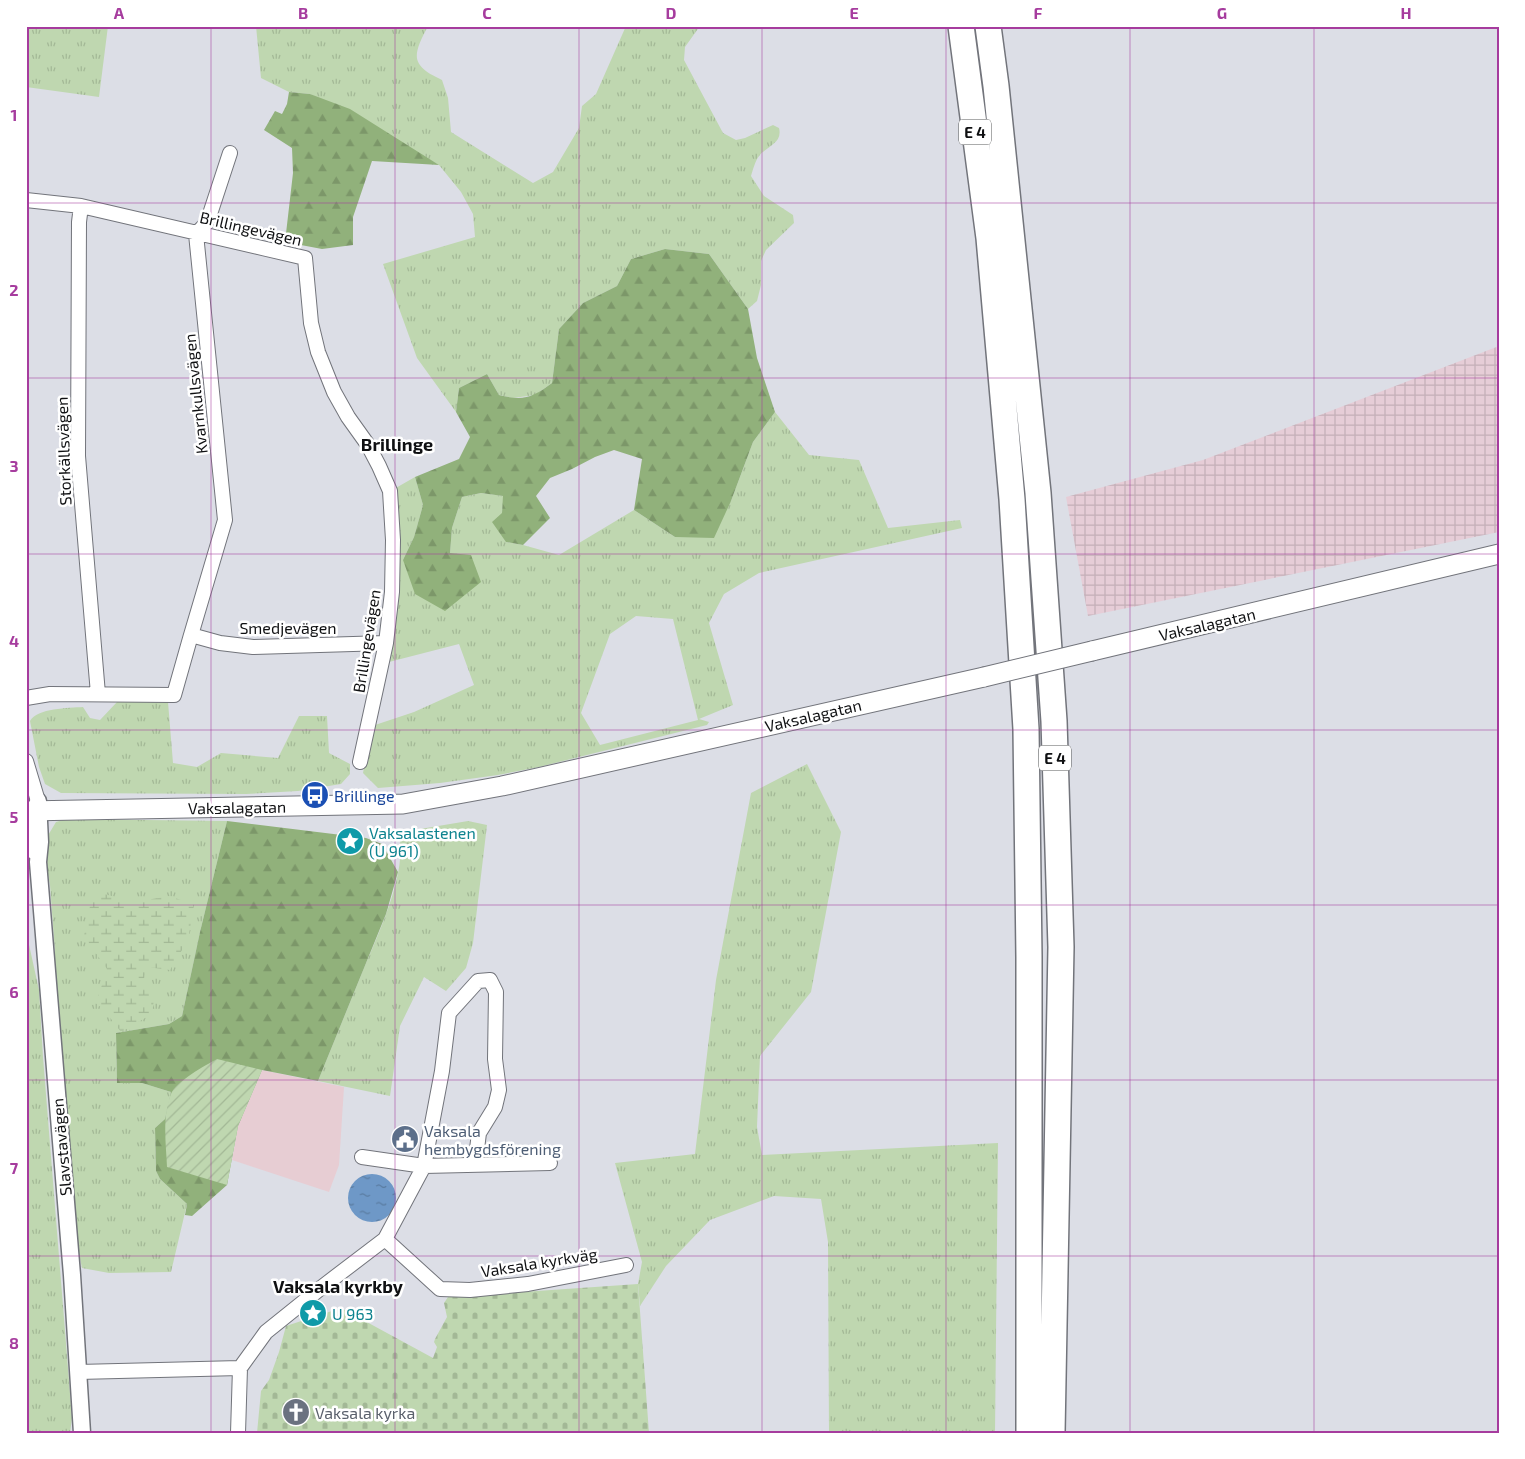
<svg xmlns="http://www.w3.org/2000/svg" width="1525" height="1459" viewBox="0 0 1525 1459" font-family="'Exo 2',sans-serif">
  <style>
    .industrial { fill: url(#industrial-grid) }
    .education { fill: #e7cdd3 }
    .grass { fill: url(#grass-tufts); fill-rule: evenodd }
    .forest { fill: url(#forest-firs) }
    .wetland { fill: url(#wetland-marsh) }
    .cemetery { fill: url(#cemetery-stones) }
    .garden { fill: url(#garden-furrows) }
    .water { fill: url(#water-ripples) }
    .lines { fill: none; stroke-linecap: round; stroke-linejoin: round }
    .minor-casing { stroke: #72747b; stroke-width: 16 }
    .tertiary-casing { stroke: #72747b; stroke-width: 19 }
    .secondary-casing { stroke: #72747b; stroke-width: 21 }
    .motorway-casing { stroke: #72747b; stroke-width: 28 }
    .minor { stroke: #fff; stroke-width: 14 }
    .tertiary { stroke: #fff; stroke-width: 16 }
    .secondary { stroke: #fff; stroke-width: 19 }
    .motorway { stroke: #fff; stroke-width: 25 }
    .secondary-bridge-casing { stroke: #72747b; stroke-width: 21; stroke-linecap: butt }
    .secondary-bridge { stroke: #fff; stroke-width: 19 }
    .grid { fill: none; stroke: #a63c9e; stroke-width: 1; stroke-opacity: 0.55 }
    .labels { text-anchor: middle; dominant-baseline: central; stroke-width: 5; stroke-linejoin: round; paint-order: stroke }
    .shield { fill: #fff; stroke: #575859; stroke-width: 1 }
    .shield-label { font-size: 15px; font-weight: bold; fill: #0f1012 }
    .street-label { font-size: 16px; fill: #0f1012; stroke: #fff }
    .transit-label { font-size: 16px; fill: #164399; stroke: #fff; text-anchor: start }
    .culture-label { font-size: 16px; fill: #0d838f; stroke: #fff; text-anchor: start }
    .service-label { font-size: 16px; fill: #4e5e75; stroke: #fff; text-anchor: start }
    .worship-label { font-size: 16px; fill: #5b616d; stroke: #fff; text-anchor: start }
    .neighbourhood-label { font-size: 18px; font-weight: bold; fill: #0f1012; stroke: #fff }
    .neatline { fill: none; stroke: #a63c9e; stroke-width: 2 }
    .grid-label { font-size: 16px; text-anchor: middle; font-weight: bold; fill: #a63c9e }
  </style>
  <defs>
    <pattern id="industrial-grid" width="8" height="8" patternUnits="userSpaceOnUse" patternTransform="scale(1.25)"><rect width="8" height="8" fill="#e6cdd7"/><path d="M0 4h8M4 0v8" fill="none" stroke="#c4afb8"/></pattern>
    <pattern id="grass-tufts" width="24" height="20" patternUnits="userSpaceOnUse" patternTransform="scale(1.25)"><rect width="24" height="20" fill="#bfd7b0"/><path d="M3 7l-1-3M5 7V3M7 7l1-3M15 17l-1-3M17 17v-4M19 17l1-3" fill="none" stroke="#a3b896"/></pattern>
    <pattern id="forest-firs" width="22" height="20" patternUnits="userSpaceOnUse" patternTransform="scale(1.25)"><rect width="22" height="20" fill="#91b17b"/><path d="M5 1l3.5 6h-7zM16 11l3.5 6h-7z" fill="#7c9769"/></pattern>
    <pattern id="wetland-marsh" width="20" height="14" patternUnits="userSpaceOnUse" patternTransform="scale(1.25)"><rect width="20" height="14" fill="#bfd7b0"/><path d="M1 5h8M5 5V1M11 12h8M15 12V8" fill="none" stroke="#a3b896"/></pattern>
    <pattern id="cemetery-stones" width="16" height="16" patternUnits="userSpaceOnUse" patternTransform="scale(1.25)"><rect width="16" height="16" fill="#bfd7b0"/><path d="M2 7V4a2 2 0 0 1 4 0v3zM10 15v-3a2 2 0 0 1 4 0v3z" fill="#a3b896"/></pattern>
    <pattern id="garden-furrows" width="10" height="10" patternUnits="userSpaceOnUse" patternTransform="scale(1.25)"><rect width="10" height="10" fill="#bfd7b0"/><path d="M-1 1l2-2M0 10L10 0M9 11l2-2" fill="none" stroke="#a3b896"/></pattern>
    <pattern id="water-ripples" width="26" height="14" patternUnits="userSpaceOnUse" patternTransform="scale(1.25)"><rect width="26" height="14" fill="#6e98c7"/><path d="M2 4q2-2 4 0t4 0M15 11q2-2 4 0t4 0" fill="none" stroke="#597ba0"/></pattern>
  </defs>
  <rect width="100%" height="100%" fill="#dcdee6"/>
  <path class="industrial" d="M 1499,346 L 1499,532 L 1088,616 L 1066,497 L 1203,460 Z"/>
  <path class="education" d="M 262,1070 L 344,1087 L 339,1165 L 329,1192 L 232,1160 L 238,1126 Z"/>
  <path class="grass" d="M 26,26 L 108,26 L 99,97 L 26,87 Z
    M 256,26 L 428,26 C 413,55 409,65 442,80 L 448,98 L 451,132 L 533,183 L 553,172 L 579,128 L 582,106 L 596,94 L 626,26 L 700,26 L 685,47 L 684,60 L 723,133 L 736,140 L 745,138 L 773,125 L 779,128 C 783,143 767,146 759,156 C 755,161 753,170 751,176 L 764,196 L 793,215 L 794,223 L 766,250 L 761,261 L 761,285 L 757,301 L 748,309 L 709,254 L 665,249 L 631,259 L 617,286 L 583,303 L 559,329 L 552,383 L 535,395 L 513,398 L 499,395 L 487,374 L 459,388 L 456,412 L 417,358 L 383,264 L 475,237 L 473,214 L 461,192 L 439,165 L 310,94 L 289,92 L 261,78 Z
    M 775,412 L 809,455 L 859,460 L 888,528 L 960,520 L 962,528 L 759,573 L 724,594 L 709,623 L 733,705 L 699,719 L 709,722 L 707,725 L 539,767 L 498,775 L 440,783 L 378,788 L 363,773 L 372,726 L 414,712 L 474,685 L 459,644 L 389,662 L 392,650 L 399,543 L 394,489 L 415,477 L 423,505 L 414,537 L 403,560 L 450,553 L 452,528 L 462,497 L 481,493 L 504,496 L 502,513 L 506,542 L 523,545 L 559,555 L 634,510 L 675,537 L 731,501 L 753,442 ZM 636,616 L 673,619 L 698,720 L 600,745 L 581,713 L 610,634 Z
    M 117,702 L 168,702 L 173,763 L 197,767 L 221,753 L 278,758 L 299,716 L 327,716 L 329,753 L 350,764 L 350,774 L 341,784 L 298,791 L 246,794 L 61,793 L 45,784 L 39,767 L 30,721 C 37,708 69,708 83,707 L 90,718 L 100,720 Z
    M 807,764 L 841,832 L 811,992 L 760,1056 L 757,1127 L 762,1155 L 998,1143 L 995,1433 L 829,1433 L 828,1242 L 821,1199 L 774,1196 L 710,1220 L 666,1266 L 640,1306 L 638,1284 L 642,1262 L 615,1163 L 695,1154 L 716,980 L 751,793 Z
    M 66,819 L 227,821 L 200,932 L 182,1016 L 169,1024 L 116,1033 L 117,1082 L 142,1083 L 171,1092 L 165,1119 L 155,1128 L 156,1171 L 160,1179 L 187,1204 L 171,1272 L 109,1273 L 82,1268 L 73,1225 L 53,979 L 55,953 L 50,885 L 45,857 L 47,837 L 56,822 Z
    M 468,821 L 487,825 L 473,943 L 466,968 L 446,991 L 424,977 L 400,1026 L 390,1096 L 318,1081 C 332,1047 346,1012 360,978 C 375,940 408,875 399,835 L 414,830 Z
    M 26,918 L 28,940 L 39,990 L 43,1057 L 72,1418 L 70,1433 L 26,1433 Z"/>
  <path class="forest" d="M 289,92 L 310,94 L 350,109 L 439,165 L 372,161 L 353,217 L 353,245 L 322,249 L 285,242 L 293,173 L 292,148 L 264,130 L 275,111 L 282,114 L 287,104 Z
    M 665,249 L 709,254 L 748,309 L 757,358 L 775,412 L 753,442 L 731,501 L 714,538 L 675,537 L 634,510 L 642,459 L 614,450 L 595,457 L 572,469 L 550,478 L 536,496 L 550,518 L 523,545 L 506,542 L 492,522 L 502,513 L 503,496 L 481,493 L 462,497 L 452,528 L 450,553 L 471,555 L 481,582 L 445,611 L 415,594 L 403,560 L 414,537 L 423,505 L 415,477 L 459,459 L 470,437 L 456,412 L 459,388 L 487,374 L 499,395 C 523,401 532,398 552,383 L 559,329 L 583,303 L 617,286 L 631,259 Z
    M 227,821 L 366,838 L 382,844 L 398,872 L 386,914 L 318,1081 L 262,1070 L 238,1126 L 227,1185 L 192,1216 L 185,1215 L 187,1204 L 160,1179 L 156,1171 L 155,1128 L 165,1119 L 171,1092 L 142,1083 L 117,1083 L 116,1033 L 169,1024 L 182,1016 L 200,932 Z"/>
  <path class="wetland" d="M 93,891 L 134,902 L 170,896 L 194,905 L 188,940 L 170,970 L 147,967 L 143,982 L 155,991 L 152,1014 L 121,1032 L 105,1011 L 96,1003 L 107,969 L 84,936 Z"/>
  <path class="cemetery" d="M 638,1284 L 649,1433 L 257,1433 L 261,1391 L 269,1380 L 279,1352 L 286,1326 L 341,1308 L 433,1358 L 437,1347 L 434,1342 L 435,1339 L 447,1317 L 444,1303 L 448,1297 Z"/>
  <path class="garden" d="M 217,1059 L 262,1070 L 238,1126 L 227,1185 L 167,1167 C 166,1144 162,1116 171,1094 C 175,1082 206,1065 217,1059 Z"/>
  <path class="water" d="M348 1198a24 24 0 1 1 48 0a24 24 0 1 1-48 0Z"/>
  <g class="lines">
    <g class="minor-casing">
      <path id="minor" d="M 26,200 L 81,206 L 305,258 L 311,323 L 318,352 L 334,392 L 348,417 L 368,445 L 379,466 L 390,491 L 393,540 L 392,592 L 386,643 L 360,762
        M 81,206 L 79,222 L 78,456 L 98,694
        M 191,635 L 225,520 L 196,234 L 205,225 L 209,217 L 230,153
        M 26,698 L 50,694 L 174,695 L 191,635 L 220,643 L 253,647 L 386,643
        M 26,761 L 38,801
        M 362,1157 L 424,1166 L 550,1163
        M 385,1239 L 440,1289 L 470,1290 L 528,1284 L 626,1265
        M 78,1372 L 240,1368 L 266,1332 L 322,1287 L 385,1239 L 424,1166 L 442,1071 L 449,1013 L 478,981 L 490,980 L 496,992 L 495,1059 L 499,1090 L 495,1107 L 479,1133 L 475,1165
        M 238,1433 L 240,1368"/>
    </g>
    <g class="tertiary-casing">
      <path id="tertiary" d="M 38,801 L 40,842 L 38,862 L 72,1275 L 82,1433
        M 26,825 L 35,852"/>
    </g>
    <g class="secondary-casing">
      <path id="secondary" d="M 1092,651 L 1499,554
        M 26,811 L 403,804 L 502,786 L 984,677"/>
    </g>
    <g class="motorway-casing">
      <path id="motorway" d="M 961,26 L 989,238 L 1012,499 L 1026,729 L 1029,957 L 1029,1433
        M 988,26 L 996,86 L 1038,493 L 1054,721 L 1061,947 L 1052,1433"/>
    </g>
    <use href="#minor" class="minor"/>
    <use href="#tertiary" class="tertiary"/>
    <use href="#secondary" class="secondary"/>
    <use href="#motorway" class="motorway"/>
    <g class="secondary-bridge-casing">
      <path id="secondary-bridge" d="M 984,677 L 1092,651"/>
    </g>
    <use href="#secondary-bridge" class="secondary-bridge"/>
  </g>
  <path class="grid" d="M 211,26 L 211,1433M 395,26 L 395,1433M 579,26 L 579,1433M 762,26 L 762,1433M 946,26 L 946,1433M 1130,26 L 1130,1433M 1314,26 L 1314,1433M 26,203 L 1499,203M 26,378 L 1499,378M 26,554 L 1499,554M 26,730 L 1499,730M 26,905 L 1499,905M 26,1080 L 1499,1080M 26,1256 L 1499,1256"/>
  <defs>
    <g id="bus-disc" transform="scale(1.4375)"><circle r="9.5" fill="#1a4fb4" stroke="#fff"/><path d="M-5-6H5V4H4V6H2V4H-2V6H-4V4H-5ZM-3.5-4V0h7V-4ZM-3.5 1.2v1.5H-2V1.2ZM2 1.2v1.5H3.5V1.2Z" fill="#fff"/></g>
    <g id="sight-disc" transform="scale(1.4375)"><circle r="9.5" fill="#0f9aa8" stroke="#fff"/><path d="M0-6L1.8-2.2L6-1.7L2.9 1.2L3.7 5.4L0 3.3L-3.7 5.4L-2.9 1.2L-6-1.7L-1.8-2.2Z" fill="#fff"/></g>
    <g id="civic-disc" transform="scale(1.4375)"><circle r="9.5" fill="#5c6f8a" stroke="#fff"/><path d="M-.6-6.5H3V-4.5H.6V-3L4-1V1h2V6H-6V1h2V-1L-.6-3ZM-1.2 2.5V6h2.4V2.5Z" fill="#fff"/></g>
    <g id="church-disc" transform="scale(1.4375)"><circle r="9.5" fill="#6b7280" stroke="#fff"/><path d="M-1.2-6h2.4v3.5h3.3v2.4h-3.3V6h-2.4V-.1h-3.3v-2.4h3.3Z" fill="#fff"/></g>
  </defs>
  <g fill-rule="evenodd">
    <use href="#bus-disc" x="315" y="795"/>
    <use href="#sight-disc" x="350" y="841"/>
    <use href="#civic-disc" x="405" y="1139"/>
    <use href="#sight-disc" x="313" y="1313"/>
    <use href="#church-disc" x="296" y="1412"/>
  </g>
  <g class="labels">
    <g class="shield">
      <rect x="959" y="119.5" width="32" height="25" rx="4"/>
      <rect x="1039" y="745.5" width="32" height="25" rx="4"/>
    </g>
    <g class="shield-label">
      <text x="975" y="132">E 4</text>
      <text x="1055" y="758">E 4</text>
    </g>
    <g class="street-label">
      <text transform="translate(251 228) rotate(13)">Brillingevägen</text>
      <text transform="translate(195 394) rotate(-96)">Kvarnkullsvägen</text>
      <text transform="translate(63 451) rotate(-92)">Storkällsvägen</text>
      <text transform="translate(1207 624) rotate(-13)">Vaksalagatan</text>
      <text x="288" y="627">Smedjevägen</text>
      <text transform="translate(366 641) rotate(-81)">Brillingevägen</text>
      <text transform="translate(813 715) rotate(-13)">Vaksalagatan</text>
      <text transform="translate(237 807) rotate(-1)">Vaksalagatan</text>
      <text transform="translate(61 1147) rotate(-95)">Slavstavägen</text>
      <text transform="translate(539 1262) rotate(-9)">Vaksala kyrkväg</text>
    </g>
    <g class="transit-label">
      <text x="334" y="795">Brillinge</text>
    </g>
    <g class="culture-label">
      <text x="369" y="832">Vaksalastenen<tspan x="369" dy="18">(U 961)</tspan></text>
      <text x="332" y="1313">U 963</text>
    </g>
    <g class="service-label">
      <text x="424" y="1130">Vaksala<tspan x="424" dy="18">hembygdsförening</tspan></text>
    </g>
    <g class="worship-label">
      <text x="315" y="1412">Vaksala kyrka</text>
    </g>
    <g class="neighbourhood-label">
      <text x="397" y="444">Brillinge</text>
      <text x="338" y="1286">Vaksala kyrkby</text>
    </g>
  </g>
  <rect width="1525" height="1459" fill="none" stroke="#ffffff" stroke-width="55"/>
  <rect x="28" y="28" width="1470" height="1404" class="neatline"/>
  <g class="grid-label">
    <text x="119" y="19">A</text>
    <text x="303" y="19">B</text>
    <text x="487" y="19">C</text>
    <text x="671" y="19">D</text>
    <text x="854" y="19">E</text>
    <text x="1038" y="19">F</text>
    <text x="1222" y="19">G</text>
    <text x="1406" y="19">H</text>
    <text x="14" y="121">1</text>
    <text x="14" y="296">2</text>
    <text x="14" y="472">3</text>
    <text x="14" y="647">4</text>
    <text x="14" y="823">5</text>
    <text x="14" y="998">6</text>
    <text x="14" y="1174">7</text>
    <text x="14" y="1349">8</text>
  </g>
</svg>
